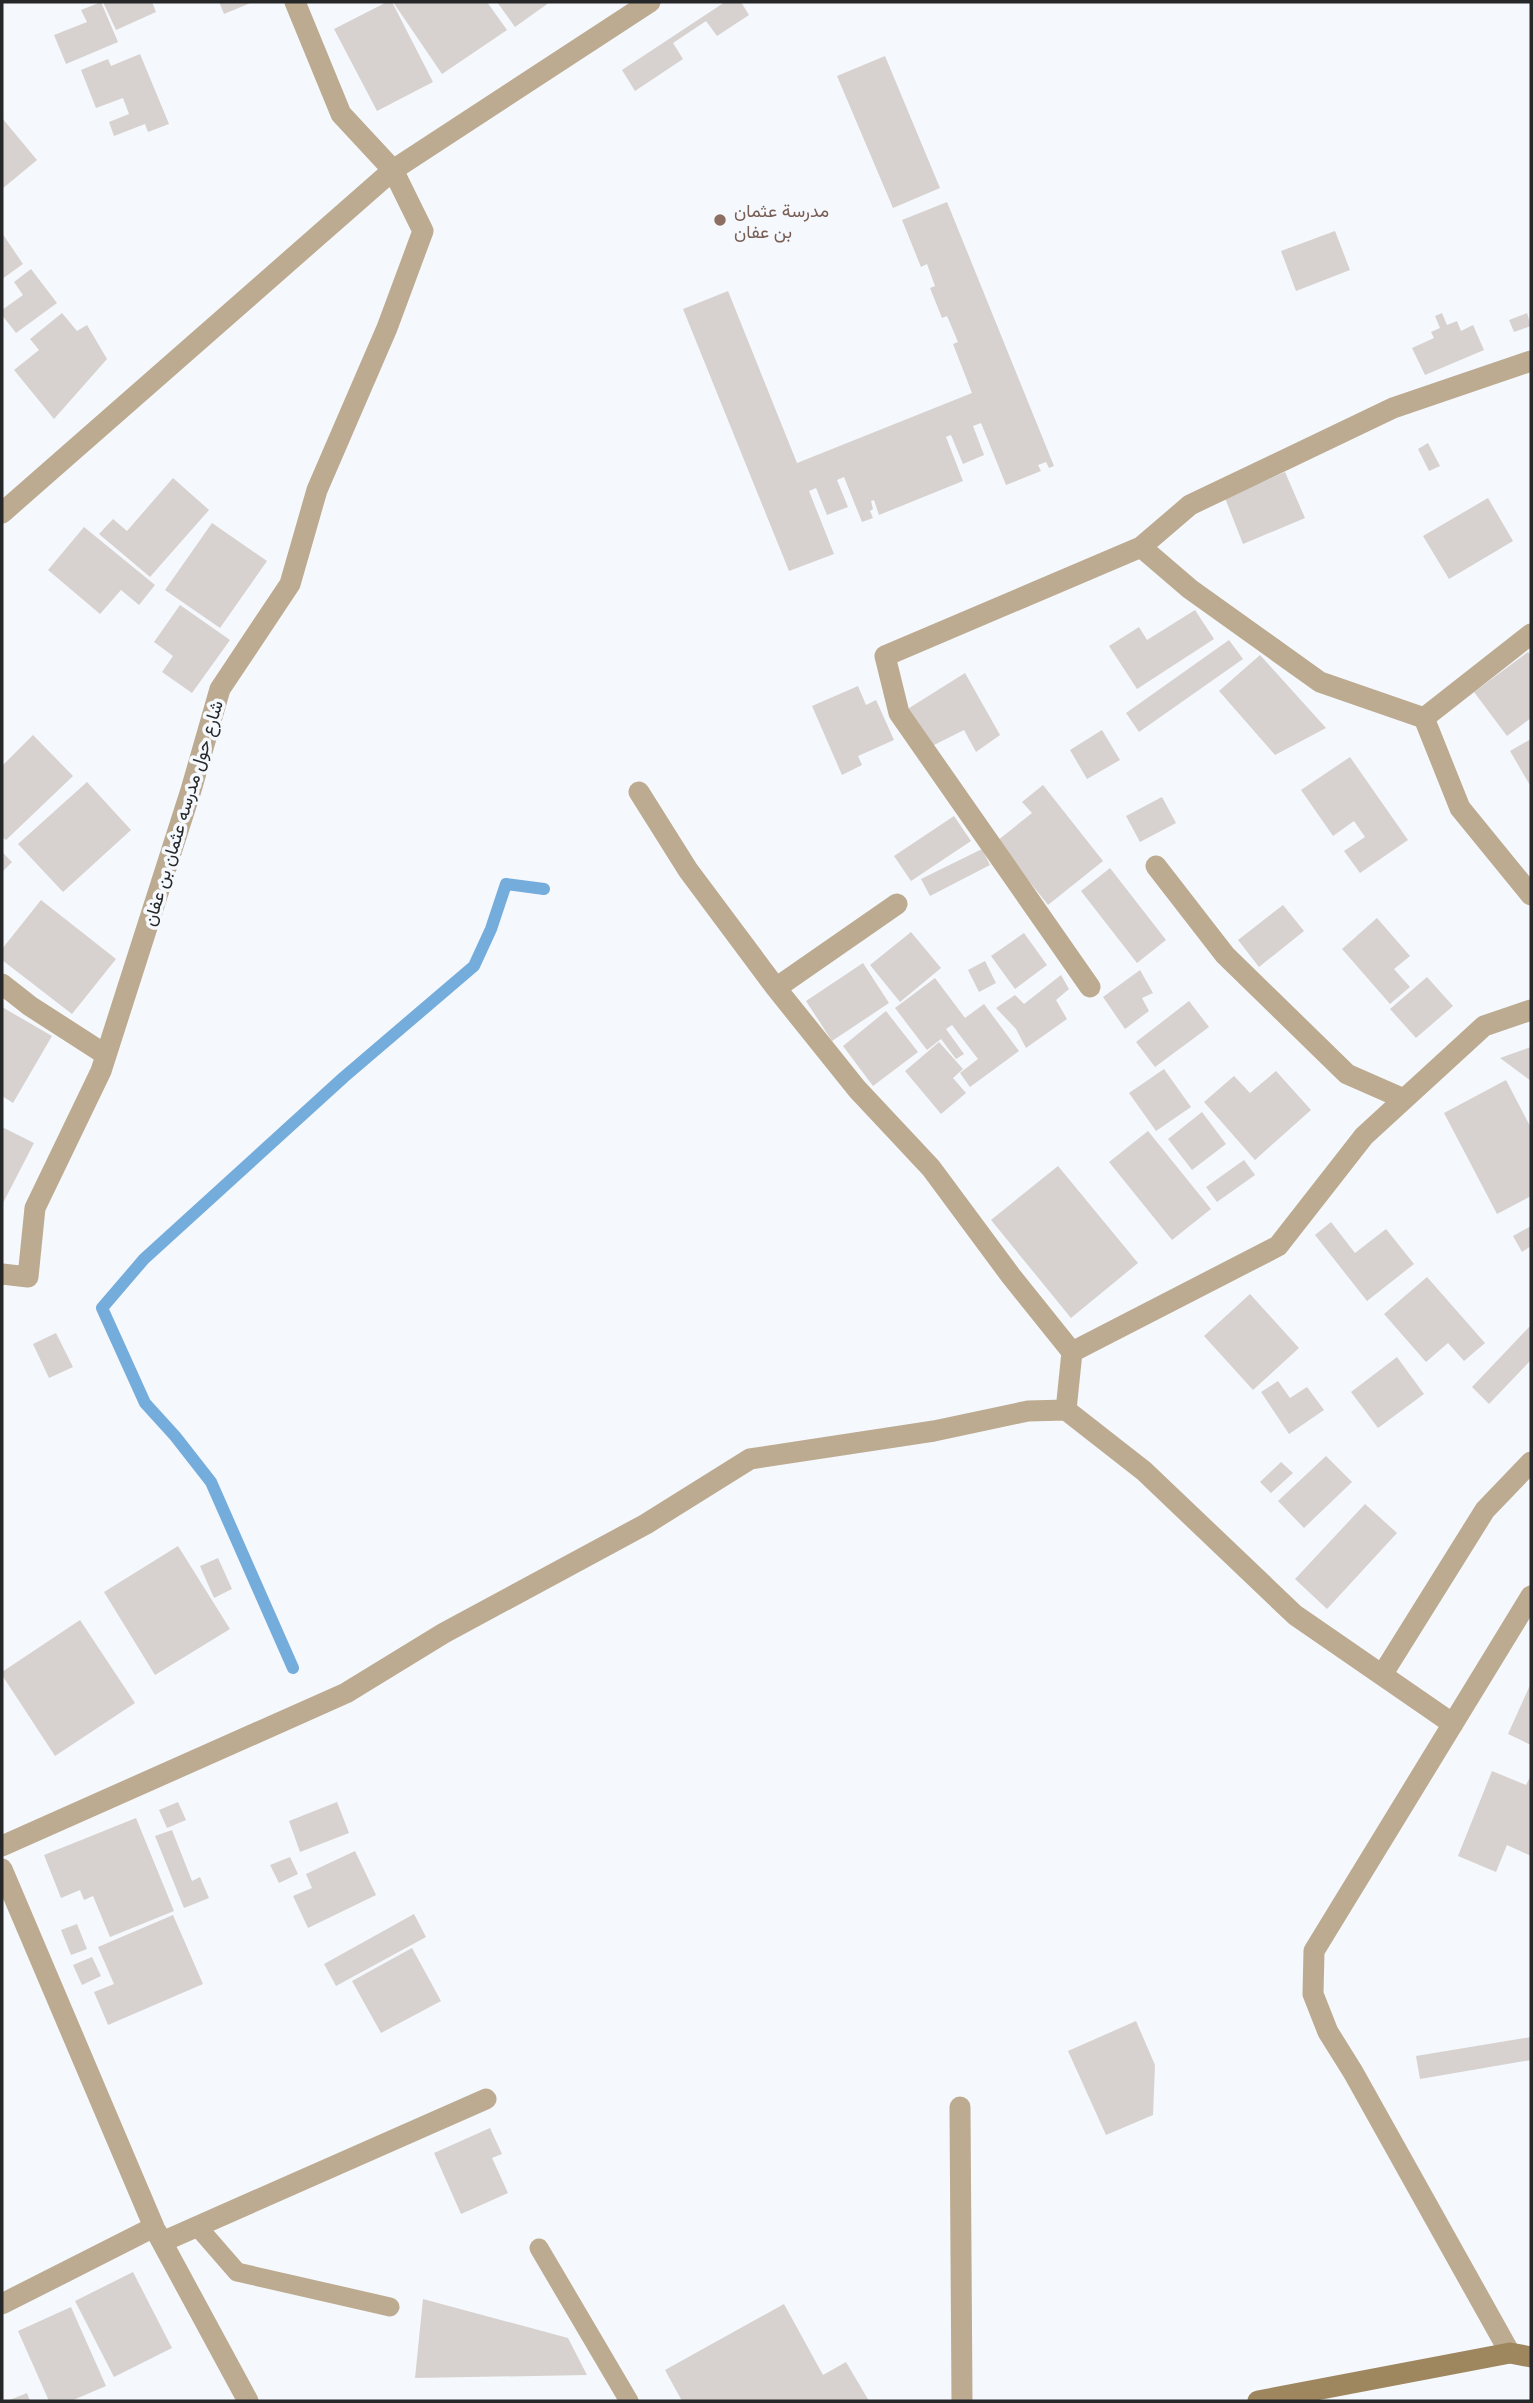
<svg xmlns="http://www.w3.org/2000/svg" width="1533" height="2403" viewBox="0 0 1533 2403" font-family="Lato,Vazirmatn,sans-serif">
  <style>
    .lines { fill: none; stroke-linecap: round; stroke-linejoin: round }
    .stream { stroke: #74acdc; stroke-width: 12 }
    .building { fill: #d7d2cf }
    .lane { stroke: #bcab91; stroke-width: 19 }
    .street { stroke: #bcab91; stroke-width: 21 }
    .secondary { stroke: #9e865e; stroke-width: 21 }
    .education-dot { fill: #8d6e63; stroke: #f5f8fc; stroke-width: 2.5 }
    .labels { text-anchor: middle; dominant-baseline: central; stroke-width: 7; stroke-linejoin: round; paint-order: stroke }
    .education-label { font-size: 18px; fill: #785e54; stroke: #f5f8fc; text-anchor: start }
    .street-label { font-size: 18px; fill: #262728; stroke: #f5f8fc }
  </style>
  <rect width="100%" height="100%" fill="#f5f8fc"/>
  <g class="lines">
    <path class="stream" d="M 293,1668 L 211,1482 L 175,1436 L 145,1403 L 102,1308 L 144,1259 L 344,1077 L 474,966 L 491,929 L 506,884 L 544,889"/>
  </g>
  <path class="building" d="M 101,2 L 118,42 L 66,64 L 54,35 L 87,22 L 81,10 Z
    M 103,2 L 152,2 L 156,12 L 116,30 Z
    M 219,2 L 253,2 L 224,14 Z
    M 387,2 L 392,2 L 433,82 L 377,111 L 334,29 Z
    M 393,2 L 487,2 L 507,30 L 442,74 Z
    M 497,2 L 550,2 L 515,27 Z
    M 725,2 L 741,2 L 749,15 L 717,36 L 706,21 L 673,43 L 683,59 L 635,91 L 622,70 Z
    M 140,54 L 169,124 L 148,132 L 145,124 L 114,136 L 109,122 L 129,114 L 123,98 L 96,108 L 81,70 L 108,59 L 111,66 Z
    M 885,56 L 940,188 L 893,208 L 837,76 Z
    M 2,118 L 37,160 L 2,189 Z
    M 947,202 L 1054,466 L 1049,468 L 1046,462 L 1038,465 L 1041,471 L 1006,485 L 981,423 L 973,426 L 984,455 L 963,464 L 951,435 L 946,437 L 963,481 L 879,515 L 874,500 L 871,501 L 873,509 L 870,511 L 873,518 L 862,522 L 844,477 L 837,480 L 848,507 L 827,515 L 816,488 L 809,491 L 834,554 L 789,571 L 683,309 L 728,291 L 797,463 L 972,393 L 953,344 L 958,342 L 947,316 L 942,318 L 930,288 L 935,286 L 927,264 L 921,267 L 902,220 Z
    M 1335,231 L 1350,270 L 1296,291 L 1281,251 Z
    M 2,233 L 23,264 L 2,279 Z
    M 31,269 L 57,303 L 16,333 L 2,315 L 2,310 L 23,295 L 14,282 Z
    M 62,313 L 77,331 L 87,325 L 107,359 L 54,419 L 14,370 L 39,350 L 30,339 Z
    M 1442,313 L 1447,325 L 1457,321 L 1461,331 L 1473,325 L 1484,350 L 1425,375 L 1412,348 L 1434,338 L 1431,332 L 1440,328 L 1435,316 Z
    M 1527,313 L 1531,326 L 1514,332 L 1509,320 Z
    M 1428,443 L 1440,466 L 1429,471 L 1418,449 Z
    M 1285,472 L 1305,518 L 1243,544 L 1225,498 Z
    M 173,478 L 209,510 L 150,577 L 99,534 L 113,519 L 127,531 Z
    M 1488,498 L 1513,541 L 1449,579 L 1423,536 Z
    M 212,523 L 267,561 L 220,628 L 165,590 Z
    M 84,527 L 155,585 L 139,605 L 121,590 L 100,614 L 48,570 Z
    M 180,605 L 230,640 L 192,693 L 162,672 L 173,656 L 154,642 Z
    M 1195,610 L 1214,639 L 1137,689 L 1109,646 L 1139,627 L 1147,640 Z
    M 1229,640 L 1243,659 L 1139,732 L 1126,713 Z
    M 1528,652 L 1531,656 L 1531,718 L 1507,736 L 1474,692 Z
    M 1260,655 L 1326,728 L 1275,755 L 1219,691 Z
    M 965,673 L 1000,735 L 976,752 L 964,730 L 932,746 L 906,710 Z
    M 858,686 L 866,705 L 876,700 L 894,740 L 858,756 L 862,765 L 842,775 L 812,706 Z
    M 1102,730 L 1120,760 L 1087,779 L 1070,750 Z
    M 33,735 L 73,776 L 6,840 L 2,837 L 2,766 Z
    M 1531,739 L 1531,787 L 1510,751 Z
    M 1350,757 L 1408,840 L 1360,873 L 1344,851 L 1365,837 L 1354,821 L 1333,836 L 1301,790 Z
    M 87,782 L 131,830 L 63,892 L 18,844 Z
    M 1043,785 L 1103,861 L 1048,905 L 997,841 L 1032,813 L 1022,802 Z
    M 1162,797 L 1176,823 L 1140,842 L 1126,816 Z
    M 954,816 L 971,841 L 911,881 L 894,856 Z
    M 982,849 L 990,865 L 930,896 L 921,879 Z
    M 2,852 L 12,862 L 2,872 Z
    M 1110,868 L 1166,940 L 1137,963 L 1081,891 Z
    M 41,900 L 116,959 L 72,1014 L 2,960 L 2,949 Z
    M 1283,905 L 1304,931 L 1259,967 L 1238,940 Z
    M 1377,918 L 1410,956 L 1394,969 L 1410,987 L 1390,1004 L 1342,949 Z
    M 911,932 L 941,968 L 900,1002 L 870,965 Z
    M 1024,933 L 1047,965 L 1015,989 L 991,956 Z
    M 985,961 L 996,983 L 979,992 L 968,970 Z
    M 863,963 L 889,1003 L 832,1041 L 806,1001 Z
    M 1140,970 L 1153,993 L 1142,998 L 1149,1011 L 1125,1029 L 1103,997 Z
    M 1061,975 L 1069,989 L 1056,1000 L 1067,1019 L 1026,1048 L 1016,1029 L 996,1008 L 1015,995 L 1024,1004 Z
    M 1427,977 L 1453,1006 L 1416,1038 L 1390,1009 Z
    M 935,978 L 965,1018 L 984,1004 L 1019,1051 L 970,1087 L 960,1073 L 978,1059 L 952,1025 L 946,1029 L 964,1054 L 956,1059 L 941,1039 L 927,1050 L 895,1008 Z
    M 1189,1001 L 1209,1027 L 1155,1067 L 1136,1042 Z
    M 2,1007 L 52,1036 L 13,1103 L 2,1096 Z
    M 886,1011 L 918,1052 L 873,1086 L 843,1046 Z
    M 939,1042 L 963,1069 L 953,1078 L 966,1093 L 941,1114 L 905,1071 Z
    M 1531,1047 L 1531,1081 L 1500,1058 Z
    M 1164,1069 L 1191,1107 L 1156,1131 L 1129,1093 Z
    M 1276,1071 L 1311,1110 L 1255,1160 L 1204,1102 L 1234,1076 L 1250,1093 Z
    M 1506,1080 L 1531,1128 L 1531,1196 L 1497,1214 L 1444,1113 Z
    M 1202,1112 L 1226,1144 L 1192,1170 L 1168,1139 Z
    M 2,1127 L 34,1143 L 2,1205 Z
    M 1148,1131 L 1211,1209 L 1172,1240 L 1109,1162 Z
    M 1244,1160 L 1255,1175 L 1217,1202 L 1206,1187 Z
    M 1058,1166 L 1138,1263 L 1071,1318 L 991,1220 Z
    M 1331,1222 L 1355,1253 L 1386,1229 L 1414,1264 L 1367,1301 L 1315,1235 Z
    M 1531,1226 L 1531,1246 L 1522,1252 L 1513,1236 Z
    M 1427,1277 L 1485,1343 L 1464,1361 L 1448,1343 L 1426,1362 L 1384,1314 Z
    M 1250,1294 L 1299,1348 L 1253,1390 L 1204,1336 Z
    M 1531,1325 L 1531,1360 L 1489,1404 L 1472,1387 Z
    M 56,1333 L 73,1367 L 49,1378 L 33,1344 Z
    M 1397,1357 L 1424,1394 L 1378,1428 L 1351,1392 Z
    M 1278,1381 L 1290,1398 L 1307,1387 L 1324,1410 L 1289,1434 L 1261,1392 Z
    M 1326,1456 L 1352,1482 L 1304,1528 L 1278,1501 Z
    M 1281,1462 L 1293,1473 L 1271,1493 L 1260,1482 Z
    M 1365,1504 L 1397,1533 L 1327,1609 L 1295,1579 Z
    M 178,1546 L 230,1629 L 155,1675 L 104,1592 Z
    M 218,1558 L 232,1589 L 214,1598 L 200,1566 Z
    M 80,1620 L 135,1703 L 55,1756 L 2,1675 L 2,1672 Z
    M 1531,1683 L 1531,1745 L 1508,1734 Z
    M 1492,1771 L 1526,1785 L 1531,1775 L 1531,1856 L 1507,1845 L 1496,1872 L 1458,1856 Z
    M 178,1802 L 186,1820 L 167,1828 L 159,1810 Z
    M 337,1802 L 349,1833 L 300,1852 L 289,1821 Z
    M 136,1818 L 174,1911 L 110,1937 L 93,1896 L 84,1900 L 80,1890 L 61,1898 L 44,1855 Z
    M 172,1830 L 192,1881 L 200,1877 L 209,1898 L 184,1908 L 155,1836 Z
    M 355,1851 L 376,1895 L 308,1928 L 293,1896 L 312,1888 L 306,1874 Z
    M 290,1857 L 298,1874 L 279,1883 L 270,1865 Z
    M 414,1914 L 426,1937 L 336,1986 L 324,1964 Z
    M 173,1915 L 203,1984 L 108,2025 L 94,1992 L 114,1984 L 98,1947 Z
    M 77,1924 L 87,1949 L 71,1955 L 61,1930 Z
    M 412,1948 L 441,2001 L 381,2033 L 352,1981 Z
    M 92,1957 L 101,1976 L 82,1985 L 73,1965 Z
    M 1136,2021 L 1155,2065 L 1153,2115 L 1106,2135 L 1068,2051 Z
    M 1531,2037 L 1531,2060 L 1420,2079 L 1416,2056 Z
    M 490,2128 L 502,2154 L 492,2158 L 508,2193 L 461,2214 L 434,2153 Z
    M 133,2272 L 172,2348 L 114,2377 L 75,2301 Z
    M 423,2299 L 568,2338 L 587,2375 L 415,2378 Z
    M 784,2304 L 823,2375 L 846,2362 L 869,2401 L 682,2401 L 665,2370 Z
    M 71,2307 L 106,2386 L 71,2401 L 49,2401 L 18,2331 Z
    M 27,2393 L 30,2401 L 7,2401 Z"/>
  <g class="lines">
    <path class="lane" d="M 197,2226 L 237,2272 L 390,2307
      M 539,2248 L 629,2401"/>
    <path class="street" d="M 2,513 L 393,170 L 650,2
      M 1141,547 L 1190,505 L 1393,408 L 1531,361
      M 1424,718 L 1531,634
      M 639,792 L 688,870 L 776,988 L 857,1089 L 931,1168 L 1011,1276 L 1072,1352 L 1066,1410
      M 1156,866 L 1225,955 L 1347,1074 L 1404,1099
      M 2,984 L 30,1006 L 106,1055
      M 1090,987 L 899,713 L 885,656 L 1141,547 L 1190,589 L 1320,682 L 1424,718 L 1460,808 L 1531,895
      M 776,988 L 897,904
      M 2,1274 L 28,1277 L 35,1208 L 101,1071 L 191,790 L 220,689 L 290,584 L 317,490 L 387,328 L 423,231 L 393,170 L 341,114 L 295,2
      M 1072,1352 L 1278,1246 L 1364,1136 L 1484,1026 L 1531,1010
      M 1382,1675 L 1485,1510 L 1531,1462
      M 2,1846 L 346,1693 L 444,1633 L 646,1524 L 750,1459 L 934,1431 L 1028,1411 L 1066,1410 L 1144,1471 L 1295,1615 L 1453,1724
      M 2,1869 L 154,2227 L 2,2304
      M 960,2107 L 962,2401
      M 156,2231 L 248,2401
      M 162,2242 L 486,2099
      M 1510,2353 L 1353,2072 L 1328,2032 L 1313,1994 L 1314,1951 L 1531,1596"/>
    <path class="secondary" d="M 1258,2401 L 1510,2353 L 1531,2357"/>
  </g>
  <circle class="education-dot" cx="720" cy="220" r="7"/>
  <g class="labels">
    <g class="education-label">
      <text x="734" y="210">مدرسة عثمان<tspan x="734" dy="21">بن عفان</tspan></text>
    </g>
    <g class="street-label">
      <text transform="translate(182 813) rotate(-73)">شارع حول مدرسه عثمان بن عفان</text>
    </g>
  </g>
  <rect width="1533" height="2403" fill="none" stroke="#262728" stroke-width="7"/>
</svg>
